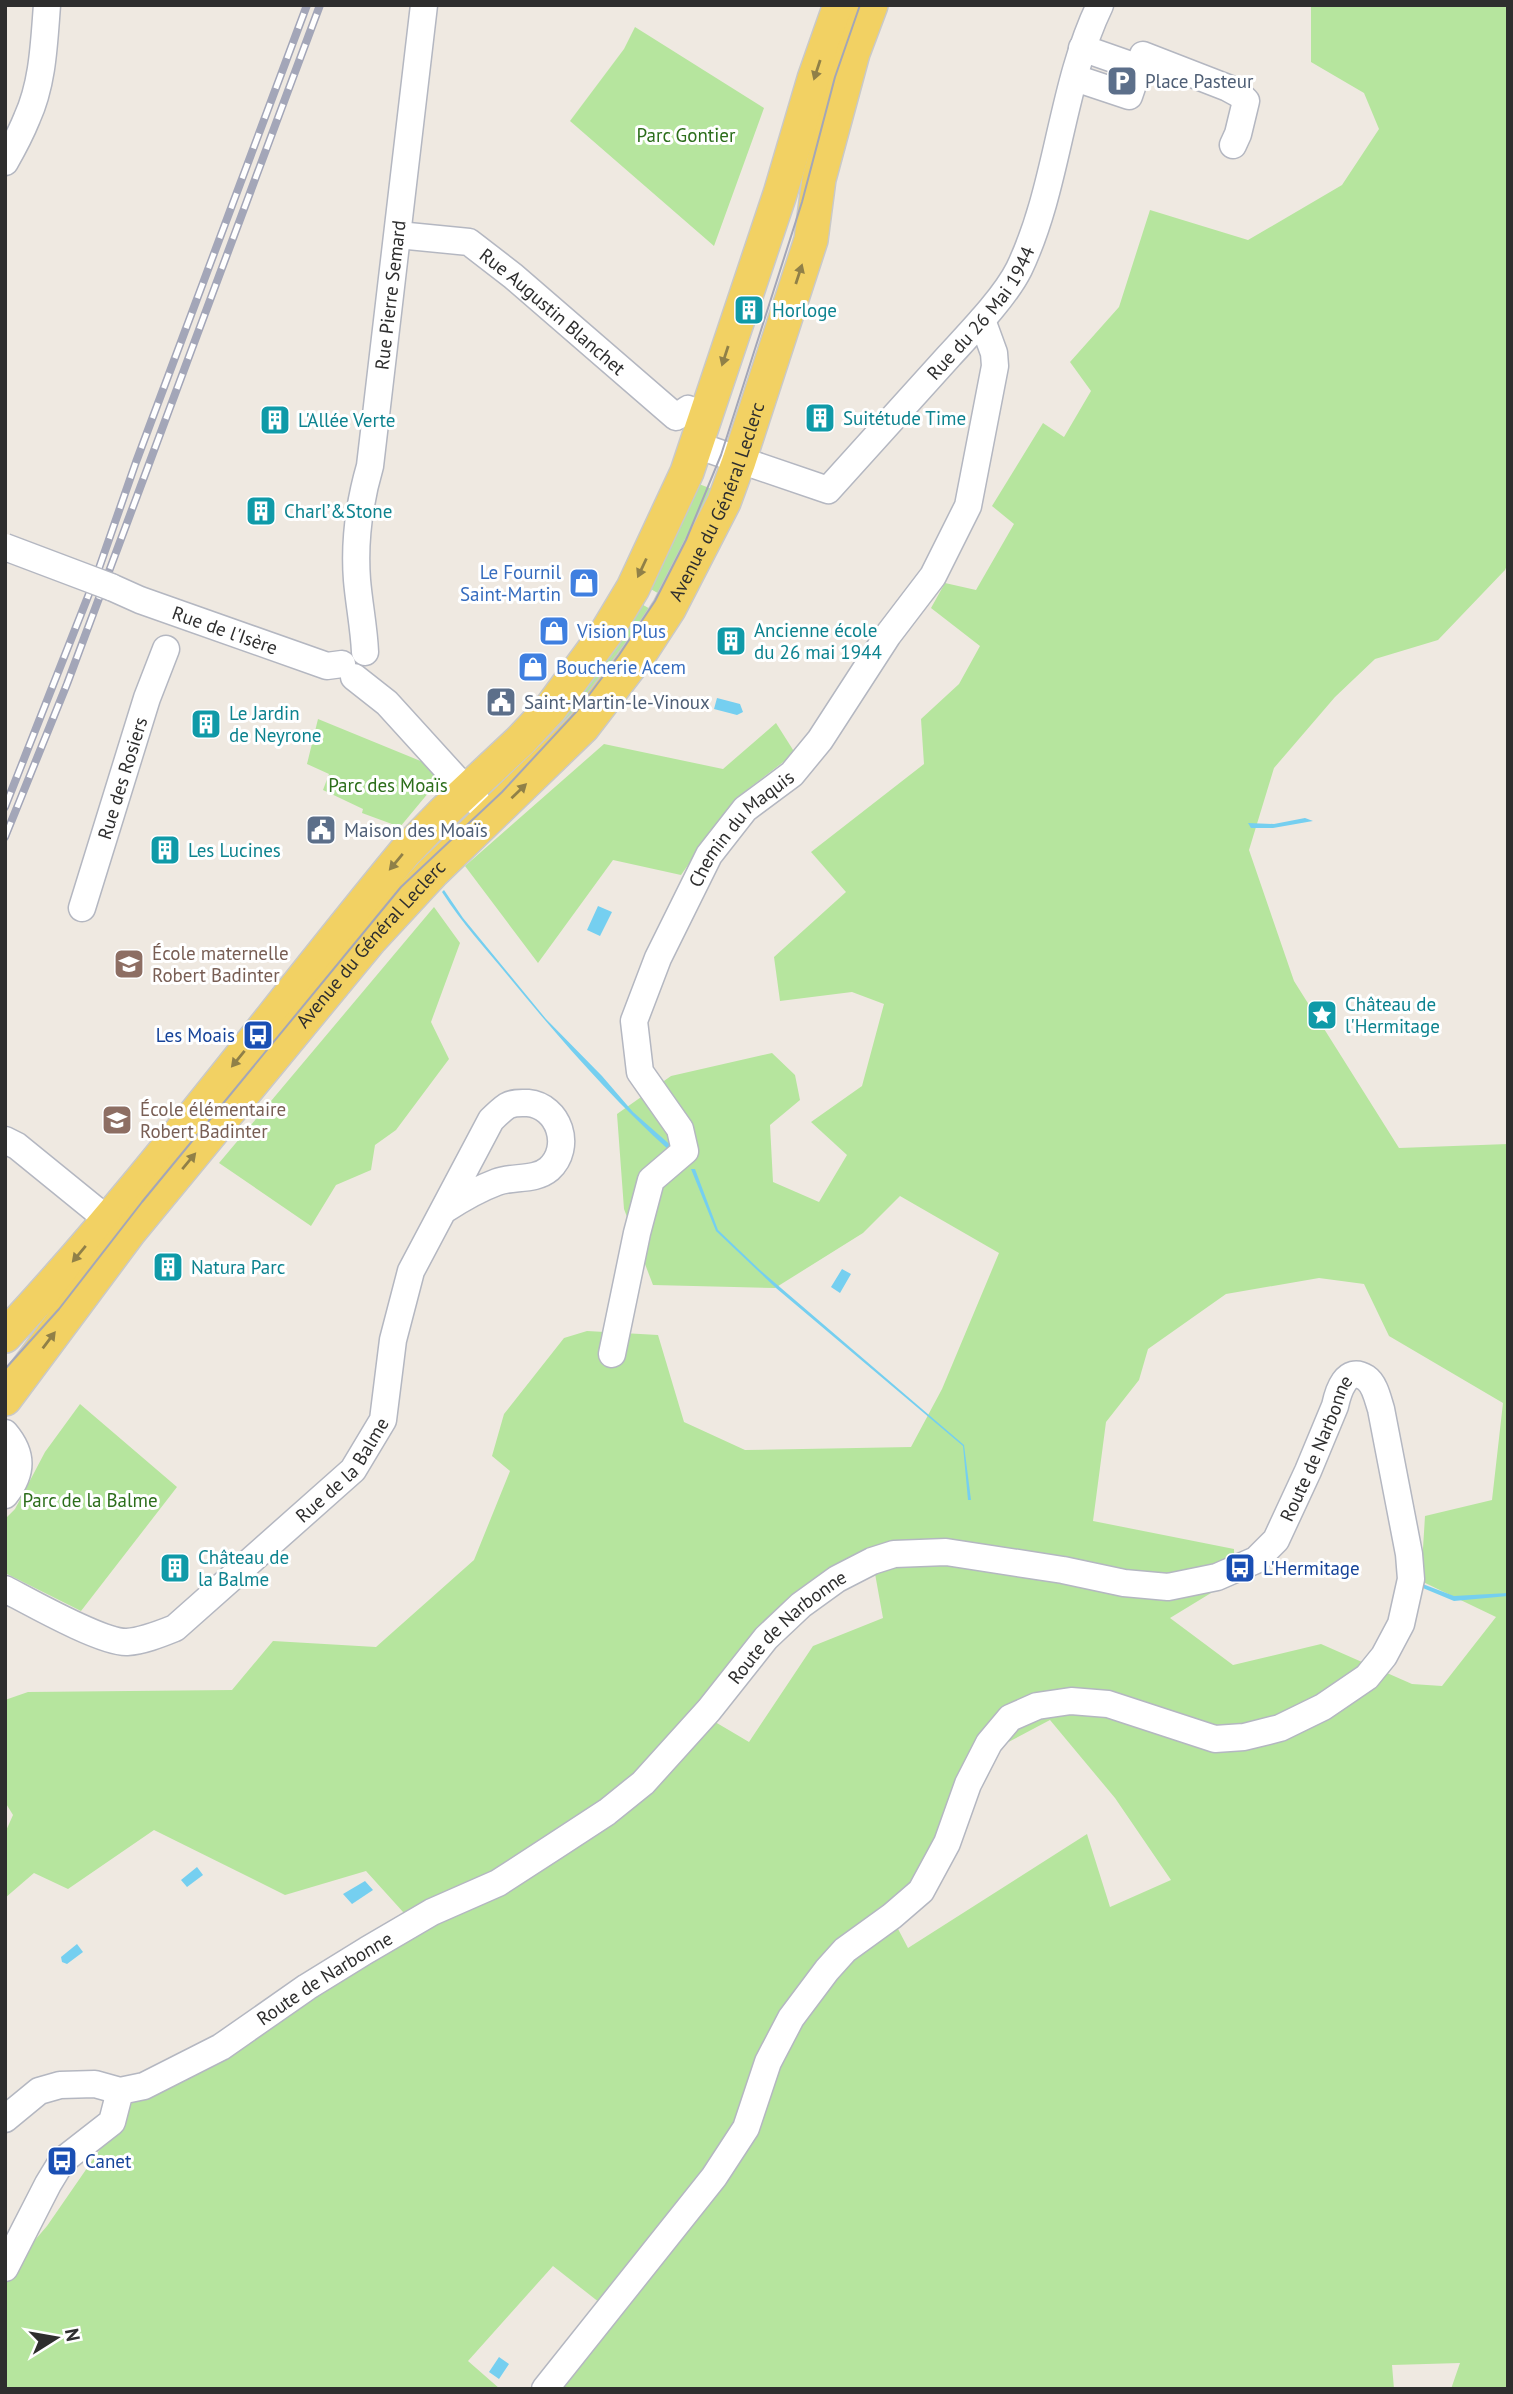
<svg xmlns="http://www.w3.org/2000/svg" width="1513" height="2394" viewBox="0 0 1513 2394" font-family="'PT Sans',sans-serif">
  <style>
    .green { fill: #b6e59e; fill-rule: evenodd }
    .water { fill: #75cff0 }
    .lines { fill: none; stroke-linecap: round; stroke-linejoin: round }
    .minor-casing { stroke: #b4b7c1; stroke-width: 29 }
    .major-casing { stroke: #c9c9c9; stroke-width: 36 }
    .minor { stroke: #fff; stroke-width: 26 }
    .major { stroke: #f2d163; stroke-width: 33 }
    .tram { stroke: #a3a6b8; stroke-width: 2 }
    .rail-casing { stroke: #a3a6b8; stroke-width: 8 }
    .rail { stroke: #fff; stroke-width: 5; stroke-dasharray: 16; stroke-linecap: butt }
    .minor-bridge-casing { stroke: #b4b7c1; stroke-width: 29; stroke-linecap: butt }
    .minor-bridge { stroke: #fff; stroke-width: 26 }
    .oneway { fill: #908048 }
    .labels { text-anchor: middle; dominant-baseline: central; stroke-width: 6; stroke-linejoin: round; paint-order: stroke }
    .service-label { font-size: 19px; fill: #4e5e75; stroke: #fff; text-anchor: start }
    .park-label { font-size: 19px; fill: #2c6e1b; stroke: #fff }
    .street-label { font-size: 19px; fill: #2e2e2e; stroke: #fff }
    .culture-label { font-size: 19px; fill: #0d838f; stroke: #fff; text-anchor: start }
    .shop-label { font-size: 19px; fill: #366cbe; stroke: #fff; text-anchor: start }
    .education-label { font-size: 19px; fill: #785e54; stroke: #fff; text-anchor: start }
    .transit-label { font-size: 19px; fill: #164399; stroke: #fff; text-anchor: start }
  </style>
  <rect width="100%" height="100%" fill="#efe9e1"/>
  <path class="green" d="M 1311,5 L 1508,5 L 1508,563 L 1505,570 L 1438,640 L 1375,659 L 1335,697 L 1274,768 L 1249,850 L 1294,981 L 1399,1148 L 1508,1144 L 1508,2389 L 1451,2389 L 1460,2363 L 1392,2365 L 1394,2389 L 545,2389 L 609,2310 L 553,2266 L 468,2361 L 500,2389 L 5,2389 L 5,2275 L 47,2226 L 132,2103 L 328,1988 L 413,1923 L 366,1871 L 285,1895 L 154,1830 L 68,1889 L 34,1873 L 5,1898 L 5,1833 L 13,1815 L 5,1802 L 5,1700 L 28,1692 L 232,1690 L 273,1641 L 376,1647 L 474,1560 L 510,1471 L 492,1456 L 504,1414 L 564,1338 L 587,1331 L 658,1335 L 684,1422 L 745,1450 L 911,1447 L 942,1389 L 999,1253 L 900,1196 L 863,1233 L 775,1288 L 653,1285 L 624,1209 L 617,1114 L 671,1076 L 772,1053 L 795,1075 L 800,1100 L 770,1125 L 773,1182 L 819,1202 L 847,1155 L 811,1122 L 862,1086 L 884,1004 L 852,992 L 780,1001 L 774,957 L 846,892 L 811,852 L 924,764 L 921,719 L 959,684 L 980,646 L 931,608 L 945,583 L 976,590 L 1014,524 L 992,506 L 1043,423 L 1064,437 L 1091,391 L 1070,362 L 1119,307 L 1150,210 L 1248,240 L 1342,185 L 1379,129 L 1364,93 L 1311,62 ZM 1319,1278 L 1364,1284 L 1389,1336 L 1503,1403 L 1492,1500 L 1425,1516 L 1421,1581 L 1496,1617 L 1442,1686 L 1412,1684 L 1321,1644 L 1233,1665 L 1170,1618 L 1234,1579 L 1234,1549 L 1093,1521 L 1106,1422 L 1139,1380 L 1148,1349 L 1226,1294 ZM 874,1568 L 883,1618 L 813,1646 L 749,1742 L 705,1716 L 797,1604 ZM 1050,1720 L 1115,1798 L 1171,1880 L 1110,1907 L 1087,1834 L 908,1948 L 897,1927 L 999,1747 Z
    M 635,27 L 764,108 L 714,246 L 570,121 L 624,49 Z
    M 691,481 L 720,492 L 668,599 L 642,584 Z
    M 633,599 L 657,613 L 533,768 L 519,752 Z
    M 318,719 L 423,762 L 439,780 L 400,827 L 362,813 L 363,809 L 323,790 L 329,774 L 307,764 Z
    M 776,723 L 795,753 L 735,799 L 681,875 L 613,860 L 538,963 L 465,866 L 604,744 L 723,769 Z
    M 434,907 L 460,943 L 431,1022 L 449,1059 L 396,1130 L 375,1145 L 371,1170 L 336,1185 L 311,1226 L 219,1163 Z
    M 80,1404 L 177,1487 L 81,1611 L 5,1573 L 5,1519 L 15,1509 L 45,1452 Z"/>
  <path class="water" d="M 717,698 L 740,704 L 743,712 L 737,715 L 714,709 Z
    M 1305,818 L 1313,821 L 1273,828 L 1251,828 L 1248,823 L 1274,824 Z
    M 444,890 L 463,918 L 546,1019 L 602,1076 L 633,1112 L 675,1149 L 670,1151 C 612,1099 559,1038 509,977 C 486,949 462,923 442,892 Z
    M 598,906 L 612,912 L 600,936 L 587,930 Z
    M 691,1169 L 695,1169 L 718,1230 L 760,1270 L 964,1445 L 971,1500 L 968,1500 L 963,1446 L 776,1288 L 716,1231 Z
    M 842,1269 L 851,1274 L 840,1293 L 831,1287 Z
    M 1420,1583 L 1454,1596 L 1508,1593 L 1508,1596 L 1454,1601 L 1418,1586 Z
    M 197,1867 L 203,1875 L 187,1887 L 181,1880 Z
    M 365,1881 L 373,1890 L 352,1904 L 343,1894 Z
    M 77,1944 L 83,1952 L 67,1964 L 62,1962 L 61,1957 Z
    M 499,2357 L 509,2364 L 499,2379 L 489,2372 Z"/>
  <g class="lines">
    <g class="minor-casing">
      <g id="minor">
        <path d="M 1082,48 L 1139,68"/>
        <path d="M 1075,78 L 1129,96 L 1143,55 L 1228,88 L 1239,94 L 1246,101 L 1238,134 L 1233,145"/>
        <path d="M 5,162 C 13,148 21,133 27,118 C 43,83 44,43 47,5"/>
        <path id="s1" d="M 398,235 L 469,242 L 513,276 L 676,417 L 688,409 L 690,410"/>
        <path id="s2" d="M 696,445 L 828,490 C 869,445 909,400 949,356 C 971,332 1005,297 1019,269 C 1059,185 1060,88 1100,5"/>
        <path id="s3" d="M 111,587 L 140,600 L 327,666 L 342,664"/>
        <path id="s4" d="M 365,652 C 364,628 359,604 357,580 C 354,541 359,504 370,466 L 424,5"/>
        <path d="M 354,677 L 387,703 L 478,803"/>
        <path id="s5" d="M 82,908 L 147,698 L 166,649"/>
        <path d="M 5,1140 L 17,1146 L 108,1220"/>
        <path id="s6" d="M 612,1354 L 637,1233 L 651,1180 L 685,1151 L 680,1129 L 640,1072 L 634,1021 L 658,958 L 709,855 L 745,809 L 792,774 L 820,740 L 888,635 L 933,576 L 968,506 L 995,366 L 994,353 L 982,320"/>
        <path d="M 5,1433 C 23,1454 23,1473 5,1495"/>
        <path id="s7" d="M 5,1589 C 30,1602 102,1643 127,1642 C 143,1641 160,1634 175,1628 L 353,1470 L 383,1420 L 393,1340 L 411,1271 L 491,1120 C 496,1115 501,1110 507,1106 C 514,1102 521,1103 528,1103 C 559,1106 573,1147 549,1169 C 535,1181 513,1176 497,1182 C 478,1189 461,1199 444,1210"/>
        <path id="s8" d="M 5,2119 L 39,2091 L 60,2085 L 95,2084 L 120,2091 L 144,2086 L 221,2047 L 307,1987 L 367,1950 L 432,1912 L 498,1883 L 555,1846 L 607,1812 L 643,1783 L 709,1710 L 766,1638 L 801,1605 L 837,1579 L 872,1561 L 894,1554 L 946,1552 L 1063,1570 L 1124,1583 L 1168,1587 L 1217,1577 L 1256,1560 L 1276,1540 L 1308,1471 L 1335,1406 C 1338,1392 1346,1365 1366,1378 C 1375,1384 1378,1400 1381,1409 L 1409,1554 L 1411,1579 L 1401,1624 L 1384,1656 L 1367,1677 L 1323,1707 L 1280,1728 L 1244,1737 L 1215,1739 L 1108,1704 L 1071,1701 L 1037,1706 L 1010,1718 L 989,1743 L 968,1784 L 947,1843 L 921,1891 L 892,1916 L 845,1950 L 827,1970 L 791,2018 L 768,2062 L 746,2128 L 714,2177 L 545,2389"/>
        <path d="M 5,2268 L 48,2184 L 62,2161 L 112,2122 L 120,2091"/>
      </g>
    </g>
    <g class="major-casing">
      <g id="major">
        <path d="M 5,1336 C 148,1183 272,1013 405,852 L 443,813 L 520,741 L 550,709 L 606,633 L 633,588 L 687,472 L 696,445 L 780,194 L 814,79 L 840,5"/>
        <path id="s9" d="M 5,1399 L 130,1231 L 370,940 L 433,872 L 583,727 L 643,649 L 669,609 L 724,502 L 739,461 L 811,240 L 819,179 L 853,53 L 871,5"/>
      </g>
    </g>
    <use href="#minor" class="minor"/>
    <use href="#major" class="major"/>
    <path class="tram" d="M 5,1369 L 59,1309 L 142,1202 L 401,887 L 502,792 L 577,711 L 619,655 L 655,601 L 686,540 L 721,455 L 802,202 L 835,77 L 860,5"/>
    <g class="rail-casing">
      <path id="rail" d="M 5,807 L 98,571 L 136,462 L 307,5
        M 5,837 L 67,684 L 320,5"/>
    </g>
    <use href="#rail" class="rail"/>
    <g class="minor-bridge-casing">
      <path id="minor-bridge" d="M 5,547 L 111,587"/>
    </g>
    <use href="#minor-bridge" class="minor-bridge"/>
  </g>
  <defs><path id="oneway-solid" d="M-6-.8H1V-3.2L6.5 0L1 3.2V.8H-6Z" transform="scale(1.75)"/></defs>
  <g class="oneway">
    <use href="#oneway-solid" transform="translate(817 70) rotate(108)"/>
    <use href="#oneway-solid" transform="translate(799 274) rotate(-72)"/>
    <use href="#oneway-solid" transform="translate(725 356) rotate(108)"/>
    <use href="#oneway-solid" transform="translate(642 568) rotate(115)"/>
    <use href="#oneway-solid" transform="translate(519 791) rotate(-44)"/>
    <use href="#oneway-solid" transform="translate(396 862) rotate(130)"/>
    <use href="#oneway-solid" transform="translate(238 1059) rotate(129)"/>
    <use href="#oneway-solid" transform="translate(189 1161) rotate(-50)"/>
    <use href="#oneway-solid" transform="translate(79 1254) rotate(130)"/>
    <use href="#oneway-solid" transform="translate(49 1340) rotate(-53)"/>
  </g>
  <defs>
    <g id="parking-square" transform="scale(1.575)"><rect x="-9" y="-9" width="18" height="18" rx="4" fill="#5c6f8a" stroke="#fff"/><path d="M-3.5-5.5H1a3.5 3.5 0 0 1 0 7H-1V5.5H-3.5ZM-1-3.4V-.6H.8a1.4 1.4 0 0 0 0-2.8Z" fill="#fff"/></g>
    <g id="building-square" transform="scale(1.575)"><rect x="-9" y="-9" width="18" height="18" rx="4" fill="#0f9aa8" stroke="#fff"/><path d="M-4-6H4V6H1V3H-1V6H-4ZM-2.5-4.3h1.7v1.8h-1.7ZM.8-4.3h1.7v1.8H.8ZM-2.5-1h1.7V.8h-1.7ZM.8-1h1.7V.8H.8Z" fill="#fff"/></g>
    <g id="shop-square" transform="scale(1.575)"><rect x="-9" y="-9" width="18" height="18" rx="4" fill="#3f7fe0" stroke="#fff"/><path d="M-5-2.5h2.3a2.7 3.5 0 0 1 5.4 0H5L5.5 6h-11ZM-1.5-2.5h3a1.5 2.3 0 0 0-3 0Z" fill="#fff"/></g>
    <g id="civic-square" transform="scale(1.575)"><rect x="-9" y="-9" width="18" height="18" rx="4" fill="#5c6f8a" stroke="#fff"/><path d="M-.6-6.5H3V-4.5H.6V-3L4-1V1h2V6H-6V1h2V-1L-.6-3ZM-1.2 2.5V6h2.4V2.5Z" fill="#fff"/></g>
    <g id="school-square" transform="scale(1.575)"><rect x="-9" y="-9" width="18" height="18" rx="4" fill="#8d6e63" stroke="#fff"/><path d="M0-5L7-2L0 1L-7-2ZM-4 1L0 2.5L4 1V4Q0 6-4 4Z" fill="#fff"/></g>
    <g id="sight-square" transform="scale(1.575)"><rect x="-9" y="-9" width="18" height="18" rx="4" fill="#0f9aa8" stroke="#fff"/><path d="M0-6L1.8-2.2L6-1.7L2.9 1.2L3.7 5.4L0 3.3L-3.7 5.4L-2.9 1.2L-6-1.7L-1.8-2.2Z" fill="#fff"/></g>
    <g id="bus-square" transform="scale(1.575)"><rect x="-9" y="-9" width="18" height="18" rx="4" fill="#1a4fb4" stroke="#fff"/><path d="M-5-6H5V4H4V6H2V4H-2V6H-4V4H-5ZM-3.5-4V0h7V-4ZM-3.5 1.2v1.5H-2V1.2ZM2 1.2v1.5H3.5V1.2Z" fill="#fff"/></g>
  </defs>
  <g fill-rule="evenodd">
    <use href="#parking-square" x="1122" y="81"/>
    <use href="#building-square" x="749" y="310"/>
    <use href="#building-square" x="820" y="418"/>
    <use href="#building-square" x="275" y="420"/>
    <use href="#building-square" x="261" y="511"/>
    <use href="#shop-square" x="584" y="583"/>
    <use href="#shop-square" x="554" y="631"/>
    <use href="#building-square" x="731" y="641"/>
    <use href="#shop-square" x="533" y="667"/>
    <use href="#civic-square" x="501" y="702"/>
    <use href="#building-square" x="206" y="724"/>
    <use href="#civic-square" x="321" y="830"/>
    <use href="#building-square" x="165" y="850"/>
    <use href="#school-square" x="129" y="964"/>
    <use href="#sight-square" x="1322" y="1015"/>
    <use href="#bus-square" x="258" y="1035"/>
    <use href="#school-square" x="117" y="1120"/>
    <use href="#building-square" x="168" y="1267"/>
    <use href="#building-square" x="175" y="1568"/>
    <use href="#bus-square" x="1240" y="1568"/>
    <use href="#bus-square" x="62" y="2161"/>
  </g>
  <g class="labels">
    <g class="service-label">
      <text x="1145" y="81">Place Pasteur</text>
      <text x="524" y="702">Saint-Martin-le-Vinoux</text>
      <text x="344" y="830">Maison des Moaïs</text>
    </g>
    <g class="park-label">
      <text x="686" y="135">Parc Gontier</text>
      <text x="388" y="785">Parc des Moaïs</text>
      <text x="90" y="1500">Parc de la Balme</text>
    </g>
    <g class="street-label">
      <text stroke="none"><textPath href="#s4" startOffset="360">Rue Pierre Semard</textPath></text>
      <text stroke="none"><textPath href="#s2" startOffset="374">Rue du 26 Mai 1944</textPath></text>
      <text stroke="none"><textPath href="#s1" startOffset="180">Rue Augustin Blanchet</textPath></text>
      <text stroke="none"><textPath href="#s9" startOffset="1152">Avenue du Général Leclerc</textPath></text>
      <text stroke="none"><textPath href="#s3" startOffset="122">Rue de l'Isère</textPath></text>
      <text stroke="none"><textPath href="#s5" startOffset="136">Rue des Rosiers</textPath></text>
      <text stroke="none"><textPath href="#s6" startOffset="590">Chemin du Maquis</textPath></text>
      <text stroke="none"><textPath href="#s9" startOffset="584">Avenue du Général Leclerc</textPath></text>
      <text stroke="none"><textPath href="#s8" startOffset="1580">Route de Narbonne</textPath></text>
      <text stroke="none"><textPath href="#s7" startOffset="415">Rue de la Balme</textPath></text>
      <text stroke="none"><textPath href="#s8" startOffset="950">Route de Narbonne</textPath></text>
      <text stroke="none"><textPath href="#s8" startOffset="362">Route de Narbonne</textPath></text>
    </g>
    <g class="culture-label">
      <text x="772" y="310">Horloge</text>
      <text x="843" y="418">Suitétude Time</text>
      <text x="298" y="420">L'Allée Verte</text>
      <text x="284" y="511">Charl’&amp;Stone</text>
      <text x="754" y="630">Ancienne école<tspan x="754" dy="22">du 26 mai 1944</tspan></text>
      <text x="229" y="713">Le Jardin<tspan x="229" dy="22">de Neyrone</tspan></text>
      <text x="188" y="850">Les Lucines</text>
      <text x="1345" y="1004">Château de<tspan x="1345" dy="22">l'Hermitage</tspan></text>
      <text x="191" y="1267">Natura Parc</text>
      <text x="198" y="1557">Château de<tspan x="198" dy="22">la Balme</tspan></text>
    </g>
    <g class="shop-label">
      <text x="561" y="572" text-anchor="end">Le Fournil<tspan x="561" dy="22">Saint-Martin</tspan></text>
      <text x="577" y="631">Vision Plus</text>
      <text x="556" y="667">Boucherie Acem</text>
    </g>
    <g class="education-label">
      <text x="152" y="953">École maternelle<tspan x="152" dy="22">Robert Badinter</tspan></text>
      <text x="140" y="1109">École élémentaire<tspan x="140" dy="22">Robert Badinter</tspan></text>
    </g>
    <g class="transit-label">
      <text x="235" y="1035" text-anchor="end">Les Moais</text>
      <text x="1263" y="1568">L'Hermitage</text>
      <text x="85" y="2161">Canet</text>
    </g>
  </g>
  <rect width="1513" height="2394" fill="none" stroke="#2e2e2e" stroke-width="14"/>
  <g transform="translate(56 2338) rotate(79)" stroke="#ffffff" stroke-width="5" paint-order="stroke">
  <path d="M0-5L12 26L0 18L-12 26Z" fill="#2e2e2e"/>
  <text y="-10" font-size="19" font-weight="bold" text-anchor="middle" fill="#2e2e2e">N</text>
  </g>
</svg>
